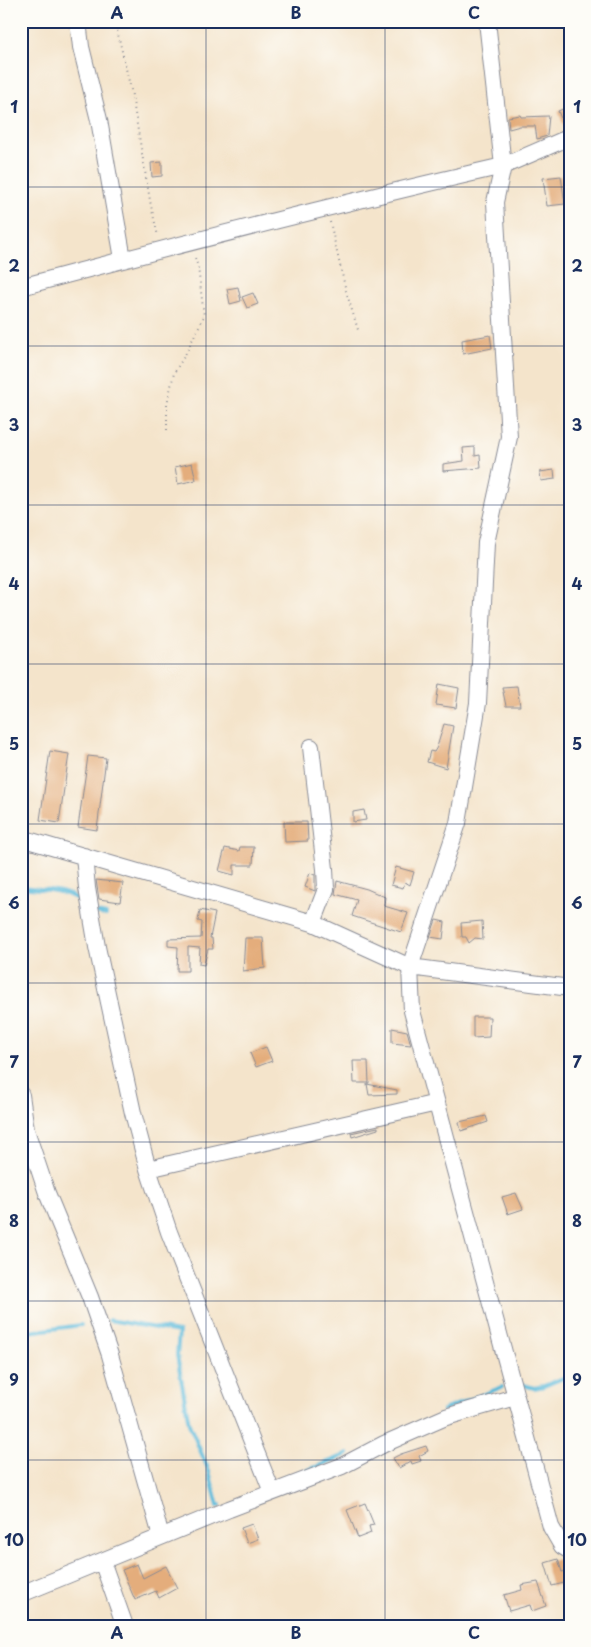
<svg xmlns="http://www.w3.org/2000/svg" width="591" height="1647" viewBox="0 0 591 1647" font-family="'Playpen Sans',sans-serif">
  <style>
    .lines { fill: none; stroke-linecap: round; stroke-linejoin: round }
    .stream { stroke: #5bbada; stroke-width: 4 }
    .building { fill: #e4ad7c }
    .minor-casing { stroke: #888a94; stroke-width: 18 }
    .path { stroke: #888a94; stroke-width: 2; stroke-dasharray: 1 4; stroke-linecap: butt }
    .minor { stroke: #fff; stroke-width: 16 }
    .grid { fill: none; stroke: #1b2f5e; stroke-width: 1; stroke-opacity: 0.55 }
    .neatline { fill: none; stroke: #1b2f5e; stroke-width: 2 }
    .grid-label { font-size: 16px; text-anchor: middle; font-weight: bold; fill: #1b2f5e }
  </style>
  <rect width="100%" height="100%" fill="#fdfcf7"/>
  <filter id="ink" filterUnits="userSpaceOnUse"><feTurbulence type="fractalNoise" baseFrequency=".02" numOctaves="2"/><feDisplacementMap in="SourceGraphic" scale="10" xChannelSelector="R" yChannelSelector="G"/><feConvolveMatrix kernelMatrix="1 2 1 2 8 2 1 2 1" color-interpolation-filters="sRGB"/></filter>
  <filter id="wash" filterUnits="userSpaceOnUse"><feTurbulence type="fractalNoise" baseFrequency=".0096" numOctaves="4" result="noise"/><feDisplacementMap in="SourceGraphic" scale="20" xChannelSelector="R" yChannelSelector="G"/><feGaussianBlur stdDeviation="1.12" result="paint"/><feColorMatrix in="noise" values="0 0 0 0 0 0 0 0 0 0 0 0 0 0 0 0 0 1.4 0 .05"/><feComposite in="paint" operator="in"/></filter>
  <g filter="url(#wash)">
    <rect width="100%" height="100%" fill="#f4e4cb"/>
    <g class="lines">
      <path class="stream" d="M 21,887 C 44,890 67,888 85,905
        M 96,913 L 106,915
        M 109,1320 L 179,1332 L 177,1355 L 189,1424 L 209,1471 L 218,1506 L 220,1505
        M 21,1333 L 81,1325
        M 517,1383 L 534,1388 L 544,1386 L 570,1375
        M 443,1410 L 502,1387
        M 288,1478 L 348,1454"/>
    </g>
    <g id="blocks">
      <path class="building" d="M 570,106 L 570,127 L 565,128 L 558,111 Z
        M 520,115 L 521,117 L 549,116 L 547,136 L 537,139 L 535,126 L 520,126 L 509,129 L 508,117 Z
        M 162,162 L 162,176 L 152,177 L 151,163 Z
        M 561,176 L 565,204 L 547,206 L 543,178 Z
        M 238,287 L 241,301 L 230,304 L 227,289 Z
        M 253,293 L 258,304 L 247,308 L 242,297 Z
        M 490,335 L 492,348 L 463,354 L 462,340 Z
        M 475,447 L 475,456 L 480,455 L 481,468 L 443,471 L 443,464 L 464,461 L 463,448 Z
        M 192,463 L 196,480 L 178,484 L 175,467 Z
        M 554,470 L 555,479 L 541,481 L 540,472 Z
        M 439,684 L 459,688 L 456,708 L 436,705 Z
        M 517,686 L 520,706 L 506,706 L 502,687 Z
        M 444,724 L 453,726 L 446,768 L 427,762 L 430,751 L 434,752 L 437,747 Z
        M 50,751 L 69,754 L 59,823 L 40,820 Z
        M 88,756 L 106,758 L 97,830 L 78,827 Z
        M 364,810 L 366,820 L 353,822 L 353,812 Z
        M 284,822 L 307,822 L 308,841 L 285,842 Z
        M 240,847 L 254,847 L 253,865 L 234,865 L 234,875 L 219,871 L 225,848 L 239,851 Z
        M 396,867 L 414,872 L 410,885 L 405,882 L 403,888 L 391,885 Z
        M 310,873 L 315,875 L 315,891 L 305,887 Z
        M 96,880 L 123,883 L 120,902 L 99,899 Z
        M 337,881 L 367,889 L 385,897 L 384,906 L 408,913 L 401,932 L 352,916 L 357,900 L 335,894 Z
        M 200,910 L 215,913 L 210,938 L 212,938 L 213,949 L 208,949 L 204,965 L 199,964 L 200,948 L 188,947 L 188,971 L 177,971 L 178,947 L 168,946 L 168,939 L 201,938 L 202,922 L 198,921 Z
        M 436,920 L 445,922 L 443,939 L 430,937 Z
        M 482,921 L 483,939 L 475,938 L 469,943 L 466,937 L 462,937 L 461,923 Z
        M 245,938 L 263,938 L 265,968 L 243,971 Z
        M 473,1017 L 490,1017 L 489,1037 L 473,1038 Z
        M 392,1028 L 407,1031 L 411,1045 L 392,1043 Z
        M 266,1047 L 272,1061 L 256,1067 L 250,1053 Z
        M 353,1061 L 368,1061 L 369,1083 L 354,1083 Z
        M 367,1084 L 397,1090 L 397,1094 L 369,1095 Z
        M 486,1116 L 488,1122 L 461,1131 L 459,1122 Z
        M 378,1127 L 378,1129 L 352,1137 L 351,1133 Z
        M 516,1193 L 523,1209 L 508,1214 L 502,1197 Z
        M 426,1446 L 428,1451 L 419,1456 L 421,1461 L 412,1464 L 411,1461 L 399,1468 L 393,1458 L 401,1454 Z
        M 365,1503 L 374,1525 L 369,1526 L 371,1533 L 358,1538 L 347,1510 Z
        M 252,1524 L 258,1539 L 247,1543 L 241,1528 Z
        M 558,1559 L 562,1572 L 566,1571 L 568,1582 L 552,1586 L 545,1563 Z
        M 137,1564 L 143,1578 L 166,1566 L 177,1588 L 159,1598 L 156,1591 L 135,1600 L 122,1570 Z
        M 538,1582 L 546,1606 L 532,1611 L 530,1605 L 509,1611 L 504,1595 L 522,1590 L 521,1585 Z"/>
    </g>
  </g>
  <g filter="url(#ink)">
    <use href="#blocks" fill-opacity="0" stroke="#888a94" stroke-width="1"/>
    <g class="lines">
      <g class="minor-casing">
        <path id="minor" d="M 78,21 L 81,47 L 99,120 L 123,259
          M 570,137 L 503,166 L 495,202 L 509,437 L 486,543 L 478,703 L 458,823 L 410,967 L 412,1011 L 551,1527 L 562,1546 L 570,1551
          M 21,287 C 181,244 341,203 503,166 L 487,21
          M 311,747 L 325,869 L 326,889 L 313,923
          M 21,838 L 313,923 L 410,967 L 570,988
          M 84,856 L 87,888 L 97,947 L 133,1113 L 148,1169 L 169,1232 L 272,1492
          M 21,1095 L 26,1130 L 47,1193 L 90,1297 L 110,1355 L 161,1536
          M 148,1169 L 437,1103
          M 102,1561 L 125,1626
          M 21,1594 L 229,1509 L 342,1466 L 384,1444 L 446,1417 L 515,1397"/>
      </g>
      <path class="path" d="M 115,21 L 131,90 L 151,206 L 158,236
        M 330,222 L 346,291 L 359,333
        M 167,430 L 167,404 L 174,373 L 185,355 L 204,316 L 198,267 L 194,255
        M 569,1626 L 570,1623"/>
      <use href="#minor" class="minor"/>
    </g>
  </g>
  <path class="grid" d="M 206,21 L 206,1626M 385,21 L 385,1626M 21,187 L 570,187M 21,346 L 570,346M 21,505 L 570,505M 21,664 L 570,664M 21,824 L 570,824M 21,983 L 570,983M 21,1142 L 570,1142M 21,1301 L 570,1301M 21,1460 L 570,1460"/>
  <rect width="591" height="1647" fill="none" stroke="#fdfcf7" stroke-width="55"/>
  <rect x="28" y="28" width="536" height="1592" class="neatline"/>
  <g class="grid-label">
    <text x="117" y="19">A</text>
    <text x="296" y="19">B</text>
    <text x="474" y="19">C</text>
    <text x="14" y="113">1</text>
    <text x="577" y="113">1</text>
    <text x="14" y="272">2</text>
    <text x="577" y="272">2</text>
    <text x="14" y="431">3</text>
    <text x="577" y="431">3</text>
    <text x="14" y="590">4</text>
    <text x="577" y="590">4</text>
    <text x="14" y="750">5</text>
    <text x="577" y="750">5</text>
    <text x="14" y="909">6</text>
    <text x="577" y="909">6</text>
    <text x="14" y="1068">7</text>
    <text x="577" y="1068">7</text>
    <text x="14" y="1227">8</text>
    <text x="577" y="1227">8</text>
    <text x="14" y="1386">9</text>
    <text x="577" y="1386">9</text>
    <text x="14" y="1546">10</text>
    <text x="577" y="1546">10</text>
    <text x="117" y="1639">A</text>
    <text x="296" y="1639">B</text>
    <text x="474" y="1639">C</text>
  </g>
</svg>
